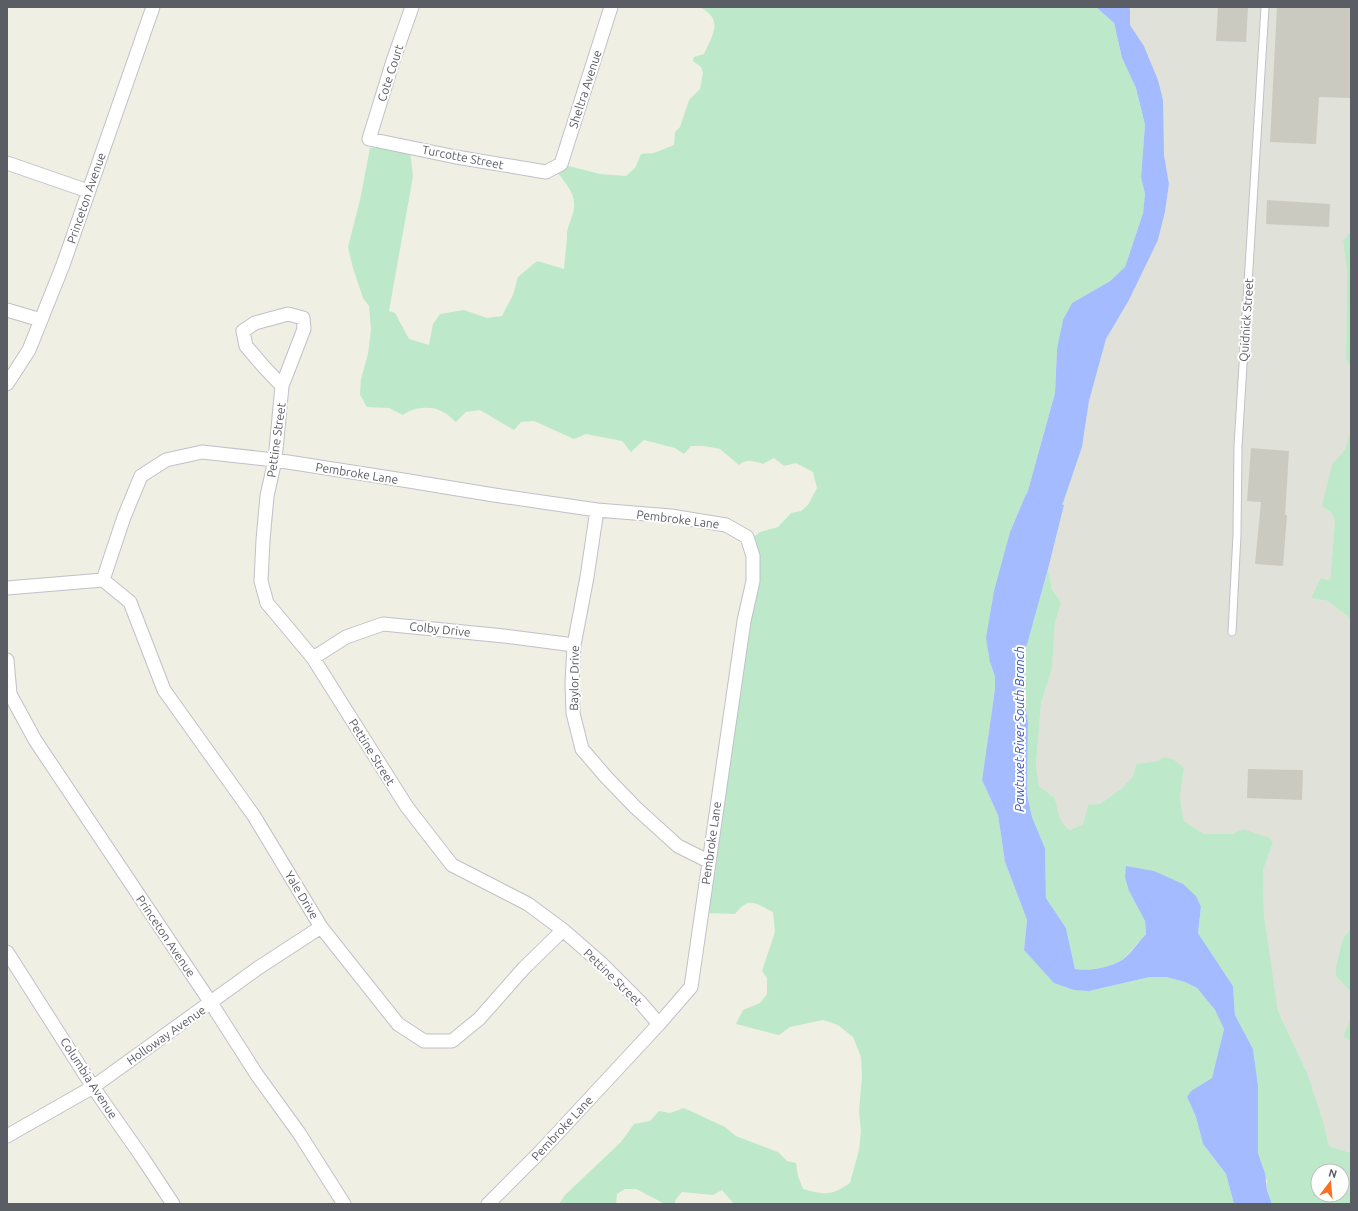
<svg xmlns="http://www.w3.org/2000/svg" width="1358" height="1211" viewBox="0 0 1358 1211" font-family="Ubuntu,sans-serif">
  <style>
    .industrial { fill: #e0e1d8 }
    .green { fill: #bde9ca; fill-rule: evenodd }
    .water { fill: #a4bcff }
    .building { fill: #cacac0 }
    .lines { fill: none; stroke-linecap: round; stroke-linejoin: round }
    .lane-casing { stroke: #c0c0c8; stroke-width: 9 }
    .street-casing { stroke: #c0c0c8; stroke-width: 15 }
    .lane { stroke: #fff; stroke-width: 7 }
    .street { stroke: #fff; stroke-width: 13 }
    .labels { text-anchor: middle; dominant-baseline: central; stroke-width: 4; stroke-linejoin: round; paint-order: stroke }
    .street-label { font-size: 12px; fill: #5b5d65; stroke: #fff }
    .water-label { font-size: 13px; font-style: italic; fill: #3b57ce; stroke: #fff }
  </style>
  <rect width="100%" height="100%" fill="#efefe3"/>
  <path class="industrial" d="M 1129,7 L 1351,7 L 1351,231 L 1343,241 L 1347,272 L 1346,359 L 1351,369 L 1351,430 L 1345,449 L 1332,465 L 1332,513 L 1335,521 L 1330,581 L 1311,598 L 1328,601 L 1351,619 L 1351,929 L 1343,938 L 1336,966 L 1336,976 L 1350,991 L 1351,997 L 1351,1017 L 1343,1037 L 1351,1041 L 1351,1153 L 1329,1146 L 1324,1124 L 1308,1075 L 1278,1011 L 1264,914 L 1263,870 L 1273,843 L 1243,829 L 1232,834 L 1204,834 L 1184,821 L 1180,798 L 1184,768 L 1164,758 L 1158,761 L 1136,764 L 1133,776 L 1122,788 L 1100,804 L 1088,805 L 1083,824 L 1070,830 L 1064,826 L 1058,814 L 1055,798 L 1039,786 L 1036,765 L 1041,703 L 1052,669 L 1055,623 L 1061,603 L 1052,589 L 1048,569 L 1064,505 L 1062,504 L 1063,503 L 1082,447 L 1089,401 L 1106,339 L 1129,300 L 1158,240 L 1165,212 L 1169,184 L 1164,155 L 1158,80 L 1144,46 L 1130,25 L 1130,9 Z"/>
  <path class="green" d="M 700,7 L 1096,7 L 1114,23 L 1122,58 L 1136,88 L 1145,125 L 1141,177 L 1145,194 L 1143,213 L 1125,267 L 1110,281 L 1072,303 L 1057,349 L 1055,393 L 1027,494 L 1026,494 L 1010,532 L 990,662 L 995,677 L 995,689 L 982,780 L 998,815 L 1005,862 L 1027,920 L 1024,950 L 1089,991 L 1150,977 L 1166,977 L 1186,982 L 1197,988 L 1215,1010 L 1224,1029 L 1212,1079 L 1191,1091 L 1187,1097 L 1196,1117 L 1203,1144 L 1226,1174 L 1234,1204 L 734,1204 L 722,1190 L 713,1195 L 682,1192 L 676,1199 L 674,1204 L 665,1204 L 636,1189 L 625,1189 L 617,1194 L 616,1204 L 559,1204 L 565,1195 L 621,1142 L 634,1124 L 650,1121 L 659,1111 L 670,1113 L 684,1108 L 725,1127 L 736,1136 L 778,1152 L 787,1161 L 796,1163 L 798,1176 L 803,1189 C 825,1195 831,1196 850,1183 L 859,1150 L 861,1131 L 859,1111 L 862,1076 L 861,1057 L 853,1037 L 838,1025 L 823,1020 L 790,1027 L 779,1035 L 736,1024 L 743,1010 L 760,1003 L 767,994 L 767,978 L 762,971 L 775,932 L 773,912 C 755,903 749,896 735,914 L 702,913 L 753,583 L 750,540 L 760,532 L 778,527 L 791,513 L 801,511 L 808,505 L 817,488 L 813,472 L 796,463 L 784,466 L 774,458 L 763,464 C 753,461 747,458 739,465 L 720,449 L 704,446 L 691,446 L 684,454 L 675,448 L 644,440 L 631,452 L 622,441 L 586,434 L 574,439 L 534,421 L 521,422 L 514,430 L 480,410 L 466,412 L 456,422 C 452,419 448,414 443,412 C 433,405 412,407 403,415 L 389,408 L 367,407 L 360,395 L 361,379 L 368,354 L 371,330 L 369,306 L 363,298 L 353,268 L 348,247 L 360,200 L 370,148 L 392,148 L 410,151 L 413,176 L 389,311 L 395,313 L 409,339 L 429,345 L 433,324 L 440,314 L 464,310 L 487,318 L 502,316 L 513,295 L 518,277 L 537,261 L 564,269 L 567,238 C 566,230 570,223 572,216 C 580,196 565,183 554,168 L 561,164 L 600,174 L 626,176 L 635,168 L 641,154 L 654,153 L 674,145 L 675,132 L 680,127 L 689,100 L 700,89 L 703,73 L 701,67 L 693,61 L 694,57 L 704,54 C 713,34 724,20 700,7 Z
    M 1351,231 L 1351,369 L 1346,359 L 1347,272 L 1343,241 Z
    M 1351,430 L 1351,619 L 1328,601 L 1311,598 L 1321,578 L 1330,581 L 1335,521 L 1332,513 L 1322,506 L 1332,465 L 1345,449 Z
    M 1048,569 L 1052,589 L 1061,603 L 1055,623 L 1052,669 L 1041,703 L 1036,765 L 1039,786 L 1055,798 C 1058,811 1059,823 1070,830 L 1083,824 L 1088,805 L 1100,804 L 1122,788 L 1133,776 L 1136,764 L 1158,761 L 1164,757 L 1173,759 L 1184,768 L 1180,798 L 1184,821 L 1204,834 L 1232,834 L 1243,829 L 1270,838 L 1273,843 L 1263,870 L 1264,914 L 1278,1011 L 1308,1075 L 1324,1124 L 1329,1146 L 1351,1153 L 1351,1204 L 1271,1204 L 1271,1201 L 1267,1190 L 1267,1180 L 1265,1179 L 1265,1173 L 1258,1153 L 1258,1085 L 1253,1049 L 1235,1015 L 1233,986 L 1198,933 L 1201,907 L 1129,891 L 1145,921 L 1146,934 C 1138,942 1131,952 1123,959 C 1111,969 1089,970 1075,969 L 1066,928 L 1046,898 L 1045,848 L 1032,817 L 1027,794 L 1028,722 L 1020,670 ZM 1318,1171 L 1342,1171 L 1342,1195 L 1318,1195 Z
    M 1351,929 L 1351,997 L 1350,991 L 1336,976 L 1336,966 L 1343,938 Z
    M 1351,1017 L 1351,1041 L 1343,1037 Z"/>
  <path class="water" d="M 1096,7 L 1129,7 L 1130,9 L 1130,25 L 1144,46 L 1158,80 L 1163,100 L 1164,155 L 1169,184 L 1165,212 L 1158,240 L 1129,300 L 1106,339 L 1089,401 L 1082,447 L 1063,503 L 1062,504 L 1064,505 L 1048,569 L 1020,670 L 1028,722 L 1027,794 L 1032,817 L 1045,848 L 1046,898 L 1066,928 L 1075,969 C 1090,971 1109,968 1122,960 C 1131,954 1138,942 1146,934 L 1145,921 L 1129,891 L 1125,877 L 1126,866 L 1154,871 L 1183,884 L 1196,896 L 1201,907 L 1198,933 L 1233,986 L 1235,1015 L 1253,1049 L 1258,1085 L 1258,1153 L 1265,1173 L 1267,1190 L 1271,1201 L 1271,1204 L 1234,1204 L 1226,1174 L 1203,1144 L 1196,1117 L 1187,1097 L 1191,1091 L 1212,1078 L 1224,1029 L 1215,1010 L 1197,988 L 1185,982 L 1166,977 L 1150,977 L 1089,991 L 1074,990 L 1054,983 L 1024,950 L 1027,920 L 1005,862 L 998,815 L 982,780 L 995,689 L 995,677 L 990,662 L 986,638 L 994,591 L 1010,532 L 1026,494 L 1027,494 L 1055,393 L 1057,349 L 1063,320 L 1072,303 L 1110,281 L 1125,267 L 1143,213 L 1145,194 L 1141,177 L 1145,125 L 1136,88 L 1122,58 L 1114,23 Z"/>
  <path class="building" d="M 1218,7 L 1248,7 L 1246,42 L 1216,41 Z
    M 1277,7 L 1351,7 L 1350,98 L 1319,97 L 1316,144 L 1270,142 Z
    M 1267,200 L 1330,204 L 1329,227 L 1266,224 Z
    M 1251,448 L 1289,451 L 1285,515 L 1287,515 L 1283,566 L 1255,564 L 1261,502 L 1247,501 Z
    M 1248,769 L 1303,770 L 1302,800 L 1247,798 Z"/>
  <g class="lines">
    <g class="lane-casing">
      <path id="lane" d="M 1232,632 L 1237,535 L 1238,446 L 1265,7"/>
    </g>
    <g class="street-casing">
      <path id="street" d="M 412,7 L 393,61 L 369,139 L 456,157 L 546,172 L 561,164 L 611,7
        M 7,163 L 88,191
        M 7,310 L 41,320
        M 288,314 L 303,318 L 304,329 L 282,386 L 264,367 L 246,346 L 243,331 L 255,323 Z
        M 7,384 L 29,350 L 63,265 L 153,7
        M 282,386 L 275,460 L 267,496 L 263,540 L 261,581 L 267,603 L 313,658 L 407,807 L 452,865 L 528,904 L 563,930 L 602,964 L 639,1001 L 659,1024
        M 597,510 L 587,577 L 574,645 L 572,683 L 573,713 L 582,749 L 607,778 L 636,808 L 678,846 L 708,861
        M 103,580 L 124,517 L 141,476 L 166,460 L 202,452 L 275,460 L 403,480 L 494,495 L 597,510 L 671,516 L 726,525 L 747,537 L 753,556 L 753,581 L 744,621 L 691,987 L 659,1024 L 541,1151 L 488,1204
        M 103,580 L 130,602 L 164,690 L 254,816 L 321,927 L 398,1024 L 424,1041 L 452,1041 L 479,1019 L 524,968 L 563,930
        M 7,588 L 103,580
        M 313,658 L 346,637 L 383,624 L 504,636 L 574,645
        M 7,660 L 10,694 L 35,740 L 211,1003 L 257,1075 L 299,1133 L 344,1204
        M 7,952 L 93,1087 L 142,1157 L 173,1204
        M 7,1136 L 93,1087 L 258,968 L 321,927"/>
    </g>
    <use href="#lane" class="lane"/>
    <use href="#street" class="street"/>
  </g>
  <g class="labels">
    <g class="street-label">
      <text transform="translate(390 73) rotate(-72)">Cote Court</text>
      <text transform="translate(585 89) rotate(-72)">Sheltra Avenue</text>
      <text transform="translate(463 157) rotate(11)">Turcotte Street</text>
      <text transform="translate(86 198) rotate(-71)">Princeton Avenue</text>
      <text transform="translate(1246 320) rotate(-86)">Quidnick Street</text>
      <text transform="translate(276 440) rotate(-82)">Pettine Street</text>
      <text transform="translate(357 473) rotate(9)">Pembroke Lane</text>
      <text transform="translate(678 519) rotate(7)">Pembroke Lane</text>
      <text transform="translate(440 629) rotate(6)">Colby Drive</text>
      <text transform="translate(574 678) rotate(-89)">Baylor Drive</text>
      <text transform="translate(372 752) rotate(58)">Pettine Street</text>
      <text transform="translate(711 843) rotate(-82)">Pembroke Lane</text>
      <text transform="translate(302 895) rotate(59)">Yale Drive</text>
      <text transform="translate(166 936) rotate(56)">Princeton Avenue</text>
      <text transform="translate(613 977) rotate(44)">Pettine Street</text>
      <text transform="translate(166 1035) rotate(-35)">Holloway Avenue</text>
      <text transform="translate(89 1078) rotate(57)">Columbia Avenue</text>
      <text transform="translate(562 1128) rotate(-47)">Pembroke Lane</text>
    </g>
    <g class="water-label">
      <text transform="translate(1019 729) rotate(-90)">Pawtuxet River South Branch</text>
    </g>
  </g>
  <rect width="1358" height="1211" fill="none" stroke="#5b5d65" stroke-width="16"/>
  <g transform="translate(1330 1183) rotate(16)"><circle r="19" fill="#ffffff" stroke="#bdbec1"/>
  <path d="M0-3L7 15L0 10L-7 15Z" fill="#f87020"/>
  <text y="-6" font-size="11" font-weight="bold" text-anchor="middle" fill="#5b5d65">N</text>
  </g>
</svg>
